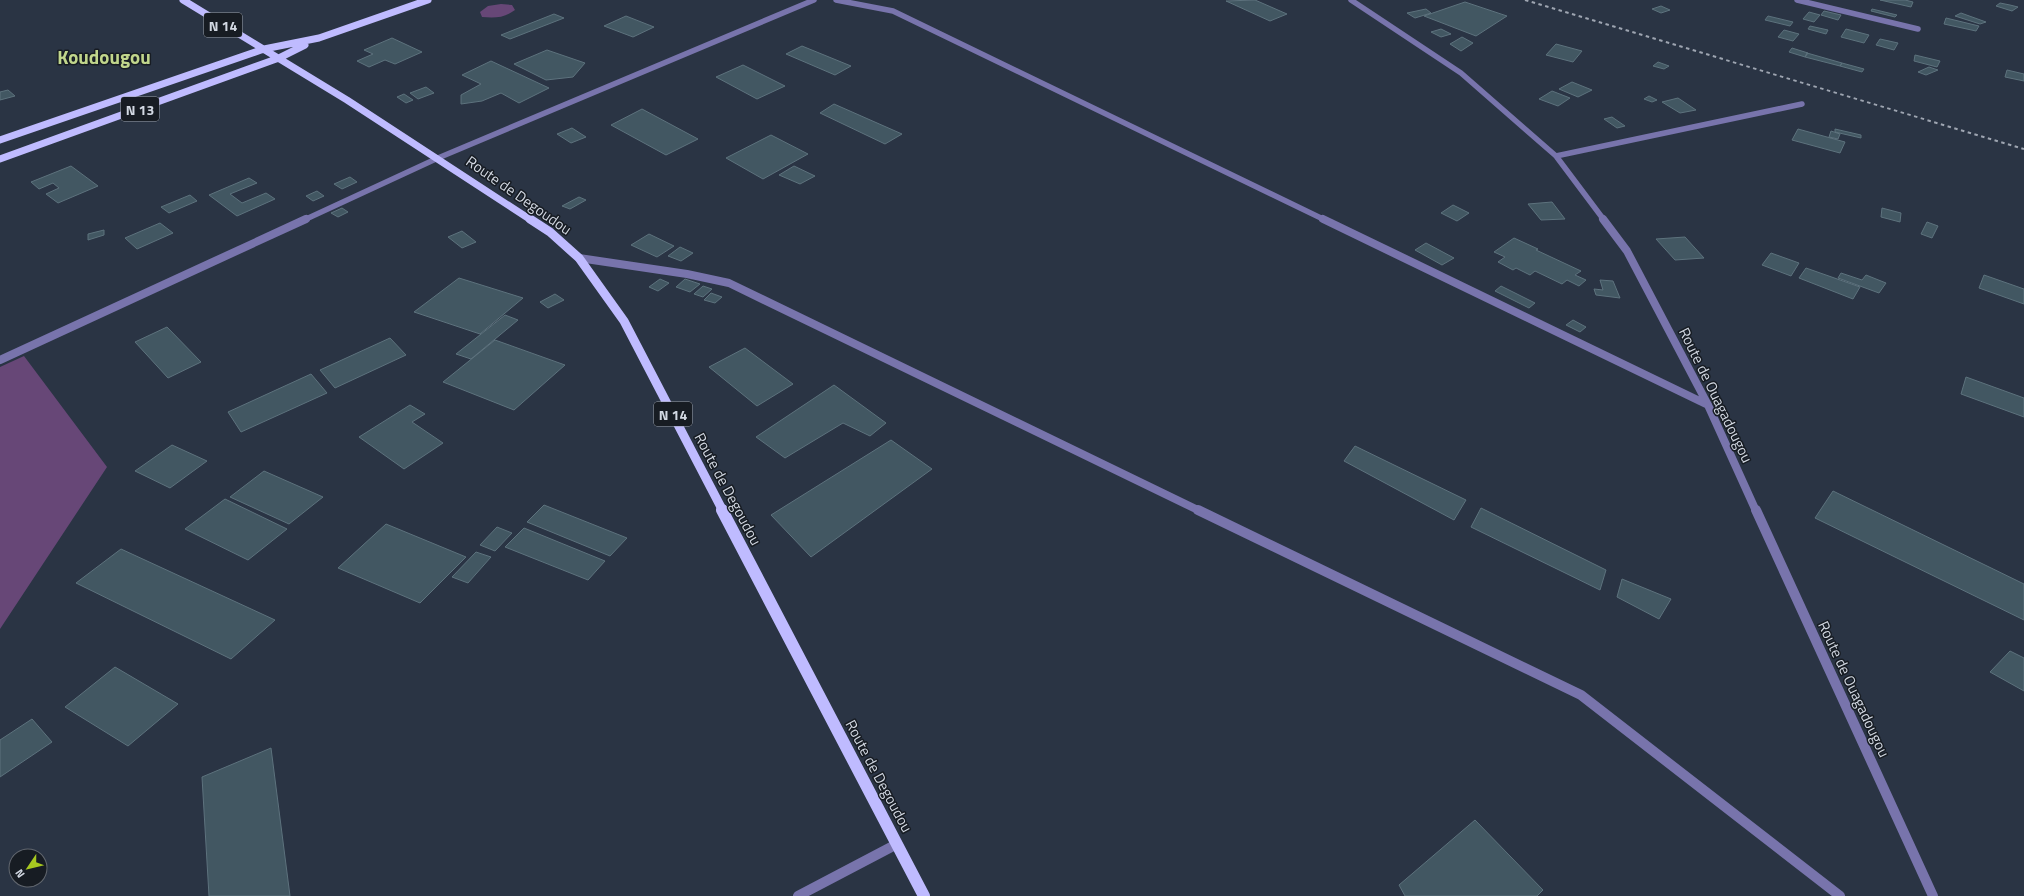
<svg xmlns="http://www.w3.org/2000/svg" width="2024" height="896" viewBox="0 0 2024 896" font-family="'Titillium Web',sans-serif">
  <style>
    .green { fill: #674777 }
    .building { fill: #425762; stroke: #5d727d }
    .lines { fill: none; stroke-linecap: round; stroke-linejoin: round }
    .street-far2 { stroke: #7874ac; stroke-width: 5.5 }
    .street-far1 { stroke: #7874ac; stroke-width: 8 }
    .street { stroke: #7874ac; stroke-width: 10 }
    .primary-far2 { stroke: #bfbbff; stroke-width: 7 }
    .primary-far1 { stroke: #bfbbff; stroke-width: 9 }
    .primary { stroke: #bfbbff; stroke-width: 12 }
    .rail { stroke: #9ea5b1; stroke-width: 2; stroke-dasharray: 3.5 3.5; stroke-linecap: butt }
    .labels { text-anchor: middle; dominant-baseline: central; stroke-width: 3; stroke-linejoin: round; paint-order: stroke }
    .shield { fill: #171c23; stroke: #9aa0a9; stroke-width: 1 }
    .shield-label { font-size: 14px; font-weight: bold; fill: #d2d8e2 }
    .street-label { font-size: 15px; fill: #d2d8e2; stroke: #171c23 }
    .far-town-label { font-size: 19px; font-weight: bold; fill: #c1d68c; stroke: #171c23 }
  </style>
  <rect width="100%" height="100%" fill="#2a3444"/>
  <path class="green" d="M 501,4 L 512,5 L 515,10 C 504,18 495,18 482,17 L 480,12 L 488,6 Z
    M 24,356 L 107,467 L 0,629 L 0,367 Z"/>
  <path class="building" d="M 1255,0 L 1287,14 L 1270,21 L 1226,1 Z
    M 1880,0 L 1905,0 L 1913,2 L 1911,7 Z
    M 1465,2 L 1507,16 L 1476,36 L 1424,16 Z
    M 2000,3 L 2010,5 L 2018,7 L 2012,11 L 1996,6 Z
    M 1661,6 L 1670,10 L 1661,13 L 1652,9 Z
    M 1426,9 L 1431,13 L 1415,18 L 1407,13 Z
    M 1872,9 L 1897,15 L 1895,17 L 1871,11 Z
    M 1824,11 L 1841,15 L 1838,20 L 1821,15 Z
    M 1809,12 L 1820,15 L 1814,22 L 1803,19 Z
    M 1961,13 L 1986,22 L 1980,24 L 1955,16 Z
    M 554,14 L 564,18 L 510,39 L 501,35 Z
    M 626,16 L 654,27 L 633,37 L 604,26 Z
    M 1768,16 L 1793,22 L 1790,26 L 1765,20 Z
    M 1946,18 L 1979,26 L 1976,31 L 1944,24 Z
    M 1810,26 L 1828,30 L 1826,34 L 1808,29 Z
    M 1441,29 L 1451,34 L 1441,37 L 1431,32 Z
    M 1846,29 L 1869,35 L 1864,43 L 1841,37 Z
    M 1784,30 L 1799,34 L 1793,41 L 1778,37 Z
    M 1462,37 L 1473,43 L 1461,51 L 1450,44 Z
    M 392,38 L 422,52 L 395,64 L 385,60 L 369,67 L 357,61 L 373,54 L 364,50 Z
    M 1880,39 L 1898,43 L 1894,50 L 1876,45 Z
    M 1556,44 L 1582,51 L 1573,62 L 1546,55 Z
    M 802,46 L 851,66 L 835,75 L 786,54 Z
    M 1792,48 L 1808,53 L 1805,57 L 1789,52 Z
    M 547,50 L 585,63 L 573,77 L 546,80 L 514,64 Z
    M 1807,53 L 1842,63 L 1840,66 L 1805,57 Z
    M 1915,55 L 1940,61 L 1937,67 L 1914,61 Z
    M 491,61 L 549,88 L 519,103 L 501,93 L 482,101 L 461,104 L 461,95 L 481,84 L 462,75 Z
    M 1658,62 L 1669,66 L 1664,69 L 1653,66 Z
    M 1842,63 L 1864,69 L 1862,72 L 1840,66 Z
    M 743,65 L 785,86 L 757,99 L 716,77 Z
    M 1929,67 L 1938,70 L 1926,75 L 1918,72 Z
    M 2007,70 L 2024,74 L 2024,81 L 2005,77 Z
    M 1572,82 L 1592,90 L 1578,97 L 1559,89 Z
    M 426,87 L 434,93 L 418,99 L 410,93 Z
    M 8,90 L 15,96 L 0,100 L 0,92 Z
    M 1552,91 L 1570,98 L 1558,106 L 1539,99 Z
    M 404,94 L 413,100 L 406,103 L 397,97 Z
    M 1649,96 L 1657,100 L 1652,102 L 1644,99 Z
    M 1678,98 L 1696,110 L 1680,113 L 1662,102 Z
    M 834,104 L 902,134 L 885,144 L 820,113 Z
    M 642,109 L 698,139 L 666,155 L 611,125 Z
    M 1612,117 L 1625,126 L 1617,128 L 1604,119 Z
    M 572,128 L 586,137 L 571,143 L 557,134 Z
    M 1798,129 L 1845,142 L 1840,153 L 1792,140 Z
    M 1835,129 L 1861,135 L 1861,138 L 1835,132 Z
    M 1831,131 L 1840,134 L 1838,139 L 1829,137 Z
    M 771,135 L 808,154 L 763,179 L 726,158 Z
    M 71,166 L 98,186 L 58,203 L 46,194 L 59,188 L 53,183 L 39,189 L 31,182 Z
    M 794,166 L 815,176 L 800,184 L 779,175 Z
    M 350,177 L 357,182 L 342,189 L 334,184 Z
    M 249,178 L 257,183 L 230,194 L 242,203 L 266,193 L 275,199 L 237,216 L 209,195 Z
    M 317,191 L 324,196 L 313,201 L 306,196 Z
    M 190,195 L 197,201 L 169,213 L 161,207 Z
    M 579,197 L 586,200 L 570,209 L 562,206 Z
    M 1552,202 L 1565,219 L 1541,220 L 1528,204 Z
    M 1453,205 L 1469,213 L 1457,221 L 1441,213 Z
    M 342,208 L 348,212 L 338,217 L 331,213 Z
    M 1882,208 L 1901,213 L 1900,222 L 1881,217 Z
    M 1927,222 L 1938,226 L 1932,238 L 1921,234 Z
    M 160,223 L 173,233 L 137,249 L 125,238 Z
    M 104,230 L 104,235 L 88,240 L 88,234 Z
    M 462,231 L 476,242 L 462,248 L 448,237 Z
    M 649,234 L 674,246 L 657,257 L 631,245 Z
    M 1685,237 L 1704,258 L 1675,260 L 1656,239 Z
    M 1514,238 L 1538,249 L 1536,250 L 1581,271 L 1575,275 L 1586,280 L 1579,286 L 1567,280 L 1562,284 L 1535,271 L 1530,275 L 1516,268 L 1513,270 L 1498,262 L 1505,257 L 1494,252 Z
    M 1426,243 L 1454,258 L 1442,265 L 1415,250 Z
    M 680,247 L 693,253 L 681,261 L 668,256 Z
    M 1771,253 L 1799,263 L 1791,276 L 1762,265 Z
    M 1806,268 L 1860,287 L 1853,299 L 1799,278 Z
    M 1841,273 L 1862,280 L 1866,275 L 1886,283 L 1879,293 L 1838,278 Z
    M 1984,275 L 2024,289 L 2024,304 L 1979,288 Z
    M 459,278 L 523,298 L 480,334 L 414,312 Z
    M 660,279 L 669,283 L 658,291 L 649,287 Z
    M 685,279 L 700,284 L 690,292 L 676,287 Z
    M 1600,280 L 1613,281 L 1620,298 L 1596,295 L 1594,289 L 1603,290 Z
    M 703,286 L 712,289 L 703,297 L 694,294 Z
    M 1501,286 L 1535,303 L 1529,308 L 1495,291 Z
    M 711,293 L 722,297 L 715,303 L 704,300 Z
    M 555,294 L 564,300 L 548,308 L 540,302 Z
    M 505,315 L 518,320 L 471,359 L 456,354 Z
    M 1573,320 L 1586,327 L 1580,332 L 1566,325 Z
    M 167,327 L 201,362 L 168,378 L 135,342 Z
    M 390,338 L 406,355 L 335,388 L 320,370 Z
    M 495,340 L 565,365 L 514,410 L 443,382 Z
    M 745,348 L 793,384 L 757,406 L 709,367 Z
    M 311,374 L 327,393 L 241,432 L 228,412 Z
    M 1966,377 L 2024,398 L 2024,417 L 1961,394 Z
    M 834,385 L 886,423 L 870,436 L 843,423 L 785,458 L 756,437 Z
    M 410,405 L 425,414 L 412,422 L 443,443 L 404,469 L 359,437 Z
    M 891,440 L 932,469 L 811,557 L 771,515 Z
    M 172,445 L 207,461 L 170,488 L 135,471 Z
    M 1355,446 L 1466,500 L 1454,520 L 1344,461 Z
    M 264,471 L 323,497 L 289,524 L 230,497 Z
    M 1833,491 L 2024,584 L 2024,620 L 1815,518 Z
    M 225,499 L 287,529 L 248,560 L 185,529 Z
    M 544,505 L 627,538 L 610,556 L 527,522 Z
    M 1481,508 L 1606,570 L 1600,590 L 1471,527 Z
    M 386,524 L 466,557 L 420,603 L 338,568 Z
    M 497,527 L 512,533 L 495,551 L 480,545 Z
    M 524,528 L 605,561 L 588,580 L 505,547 Z
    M 121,549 L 275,620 L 231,659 L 76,583 Z
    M 476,552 L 491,557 L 468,583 L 452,577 Z
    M 1622,579 L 1671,599 L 1659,619 L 1617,597 Z
    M 2010,651 L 2024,658 L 2024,691 L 1990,672 Z
    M 115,667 L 178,704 L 128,746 L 65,707 Z
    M 32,719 L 52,742 L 0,777 L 0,740 Z
    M 271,748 L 290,896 L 209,896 L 202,777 Z
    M 1475,820 L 1543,890 L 1537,896 L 1405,896 L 1399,885 Z"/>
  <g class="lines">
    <path class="street-far2" d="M 836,0 L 893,11 L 1325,220
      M 1351,0 L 1461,73 L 1556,156 L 1604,220
      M 1797,0 L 1918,29
      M 1556,156 L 1802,104
      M 304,220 L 438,158 L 814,0"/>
    <path class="street-far1" d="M 1323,219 L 1708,405
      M 1603,219 L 1627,251 L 1708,405 L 1756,511
      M 579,258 L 687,274 L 729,283 L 1200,511
      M 0,360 L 306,219"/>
    <path class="street" d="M 1198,510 L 1581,695 L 1840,896
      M 1756,510 L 1933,896
      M 798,896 L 897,844"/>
    <path class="primary-far2" d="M 183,0 L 347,100 L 531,220
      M 0,140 L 264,49 L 319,38 L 428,0
      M 0,159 L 279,58 L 305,45"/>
    <path class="primary-far1" d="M 530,219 L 550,232 L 579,258 L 624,321 L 723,511"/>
    <path class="primary" d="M 722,510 L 924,896"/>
    <path class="rail" d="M 1525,0 L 2024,149"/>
  </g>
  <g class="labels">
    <g class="shield">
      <rect x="204" y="13" width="38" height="24" rx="3"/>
      <rect x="121" y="97" width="38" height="24" rx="3"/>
      <rect x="654" y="402" width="38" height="24" rx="3"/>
    </g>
    <g class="shield-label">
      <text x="223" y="25">N 14</text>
      <text x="140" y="109">N 13</text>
      <text x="673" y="414">N 14</text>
    </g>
    <g class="street-label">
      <text transform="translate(519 195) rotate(35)">Route de Degoudou</text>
      <text transform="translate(1716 395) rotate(64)">Route de Ouagadougou</text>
      <text transform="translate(728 489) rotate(62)">Route de Degoudou</text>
      <text transform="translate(1854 689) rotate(65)">Route de Ouagadougou</text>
      <text transform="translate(879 776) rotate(62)">Route de Degoudou</text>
    </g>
    <g class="far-town-label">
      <text x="104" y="56">Koudougou</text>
    </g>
  </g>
  <g transform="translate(28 868) rotate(235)"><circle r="19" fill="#171c23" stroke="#62676f"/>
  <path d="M0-3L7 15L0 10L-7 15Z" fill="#a7c820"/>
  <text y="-6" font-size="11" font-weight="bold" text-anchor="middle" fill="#d2d8e2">N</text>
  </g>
</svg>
